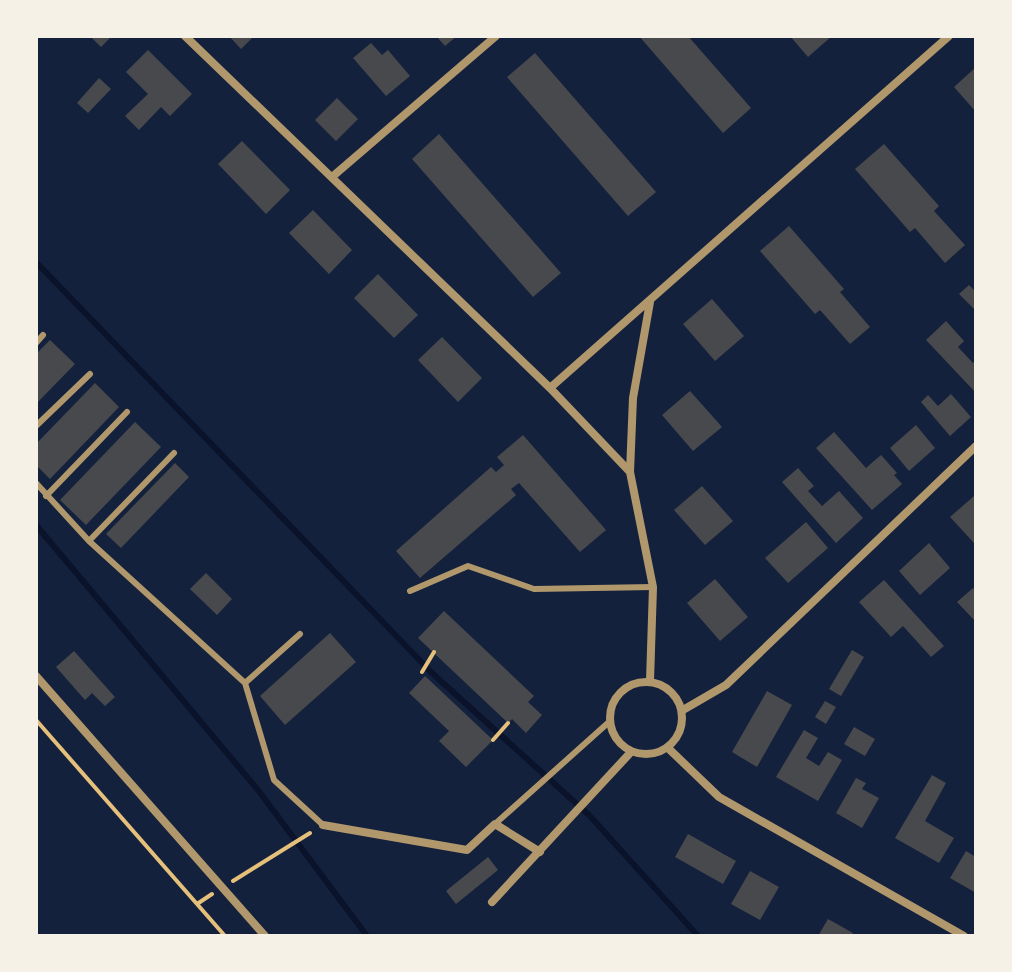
<svg xmlns="http://www.w3.org/2000/svg" width="1012" height="972" viewBox="0 0 1012 972" font-family="'Noto Serif',serif">
  <style>
    .lines { fill: none; stroke-linecap: round; stroke-linejoin: round }
    .stream { stroke: #0b132b; stroke-width: 6 }
    .building { fill: #48494c }
    .path { stroke: #e5c07b; stroke-width: 4 }
    .service { stroke: #b1986c; stroke-width: 6 }
    .minor { stroke: #b1986c; stroke-width: 8 }
  </style>
  <rect width="100%" height="100%" fill="#14213d"/>
  <g class="lines">
    <path class="stream" d="M 36,262 L 432,673 L 590,816 L 698,936
      M 36,525 L 258,790 L 367,936"/>
  </g>
  <path class="building" d="M 90,36 L 112,36 L 101,47 Z
    M 229,36 L 254,36 L 241,49 Z
    M 436,36 L 457,36 L 445,46 Z
    M 639,36 L 688,36 L 751,108 L 723,133 Z
    M 790,36 L 832,36 L 808,57 Z
    M 371,43 L 382,55 L 388,50 L 410,76 L 386,96 L 353,58 Z
    M 148,50 L 192,94 L 170,116 L 161,107 L 139,130 L 125,116 L 148,94 L 126,72 Z
    M 535,53 L 656,192 L 628,216 L 507,77 Z
    M 976,67 L 976,112 L 954,87 Z
    M 99,78 L 111,89 L 88,113 L 77,103 Z
    M 337,98 L 358,119 L 336,141 L 315,120 Z
    M 439,134 L 561,273 L 533,297 L 412,159 Z
    M 242,141 L 290,190 L 266,214 L 218,164 Z
    M 884,144 L 939,206 L 934,211 L 965,245 L 945,263 L 915,228 L 910,232 L 855,169 Z
    M 313,210 L 352,250 L 329,274 L 289,233 Z
    M 789,226 L 844,289 L 840,292 L 870,327 L 850,344 L 820,310 L 815,314 L 760,251 Z
    M 378,274 L 418,315 L 394,338 L 354,298 Z
    M 969,285 L 976,292 L 976,311 L 959,294 Z
    M 712,299 L 744,336 L 715,361 L 683,324 Z
    M 946,321 L 964,341 L 958,347 L 973,363 L 976,360 L 976,393 L 926,340 Z
    M 442,337 L 482,378 L 458,402 L 418,360 Z
    M 50,340 L 75,364 L 36,404 L 36,354 Z
    M 95,383 L 119,407 L 50,479 L 36,465 L 36,444 Z
    M 690,391 L 722,427 L 693,451 L 662,415 Z
    M 951,394 L 971,417 L 950,436 L 921,402 L 928,395 L 938,406 Z
    M 135,422 L 161,447 L 86,525 L 60,500 Z
    M 916,425 L 935,448 L 909,471 L 890,448 Z
    M 834,432 L 866,468 L 881,455 L 897,473 L 894,475 L 902,484 L 872,510 L 816,448 Z
    M 523,435 L 606,530 L 580,552 L 519,483 L 511,489 L 516,495 L 420,578 L 396,551 L 491,467 L 496,472 L 504,465 L 497,457 Z
    M 175,463 L 189,477 L 121,548 L 106,534 Z
    M 798,468 L 814,486 L 808,491 L 822,506 L 839,491 L 863,518 L 836,543 L 782,482 Z
    M 702,486 L 733,521 L 705,545 L 674,510 Z
    M 974,496 L 976,498 L 974,543 L 950,517 Z
    M 806,522 L 828,548 L 788,583 L 765,558 Z
    M 929,543 L 950,568 L 920,595 L 899,571 Z
    M 206,573 L 232,599 L 217,615 L 190,589 Z
    M 715,579 L 748,617 L 720,641 L 687,603 Z
    M 884,580 L 944,646 L 931,657 L 903,626 L 891,637 L 859,602 Z
    M 973,588 L 976,592 L 976,622 L 957,602 Z
    M 444,611 L 534,696 L 528,702 L 542,715 L 526,733 L 512,719 L 508,723 L 418,638 Z
    M 330,633 L 356,662 L 285,725 L 260,696 Z
    M 852,650 L 864,657 L 841,696 L 829,689 Z
    M 74,651 L 115,697 L 105,706 L 92,693 L 85,700 L 56,667 Z
    M 425,676 L 493,740 L 466,767 L 439,741 L 449,731 L 409,693 Z
    M 767,691 L 792,705 L 757,767 L 732,752 Z
    M 825,701 L 836,707 L 826,724 L 815,717 Z
    M 854,727 L 875,739 L 865,756 L 844,744 Z
    M 804,730 L 818,738 L 806,758 L 819,766 L 828,752 L 842,760 L 818,801 L 776,777 Z
    M 932,775 L 946,783 L 925,821 L 954,838 L 939,863 L 895,838 Z
    M 856,778 L 866,783 L 862,789 L 879,798 L 862,828 L 836,813 Z
    M 688,834 L 736,861 L 723,884 L 675,857 Z
    M 966,851 L 976,857 L 976,893 L 950,878 Z
    M 488,857 L 498,870 L 456,904 L 446,891 Z
    M 750,871 L 779,887 L 760,920 L 731,904 Z
    M 828,919 L 853,933 L 851,936 L 818,936 Z"/>
  <g class="lines">
    <path class="path" d="M 422,672 L 434,652
      M 36,720 L 225,936
      M 493,740 L 508,723
      M 233,881 L 310,833
      M 197,904 L 212,894"/>
    <path class="service" d="M 36,343 L 43,335
      M 36,426 L 90,374
      M 36,483 L 89,541 L 245,683 L 300,634
      M 46,496 L 127,412
      M 89,541 L 174,453
      M 410,591 L 468,566 L 534,589 L 653,587
      M 245,683 L 274,780 L 323,825
      M 495,824 L 609,722"/>
    <path class="minor" d="M 185,36 L 550,388 L 630,472
      M 332,177 L 496,36
      M 650,302 L 633,398 L 630,472 L 653,587 L 650,681
      M 550,388 L 949,36
      M 36,676 L 265,936
      M610 718a36 36 0 1 1 72 0a36 36 0 1 1-72 0Z
      M 683,710 L 726,685 L 976,446
      M 668,748 L 719,797 L 964,936
      M 323,825 L 467,850 L 495,824 L 540,852
      M 492,902 L 631,752"/>
  </g>
  <rect width="1012" height="972" fill="none" stroke="#f6f1e7" stroke-width="76"/>
</svg>
